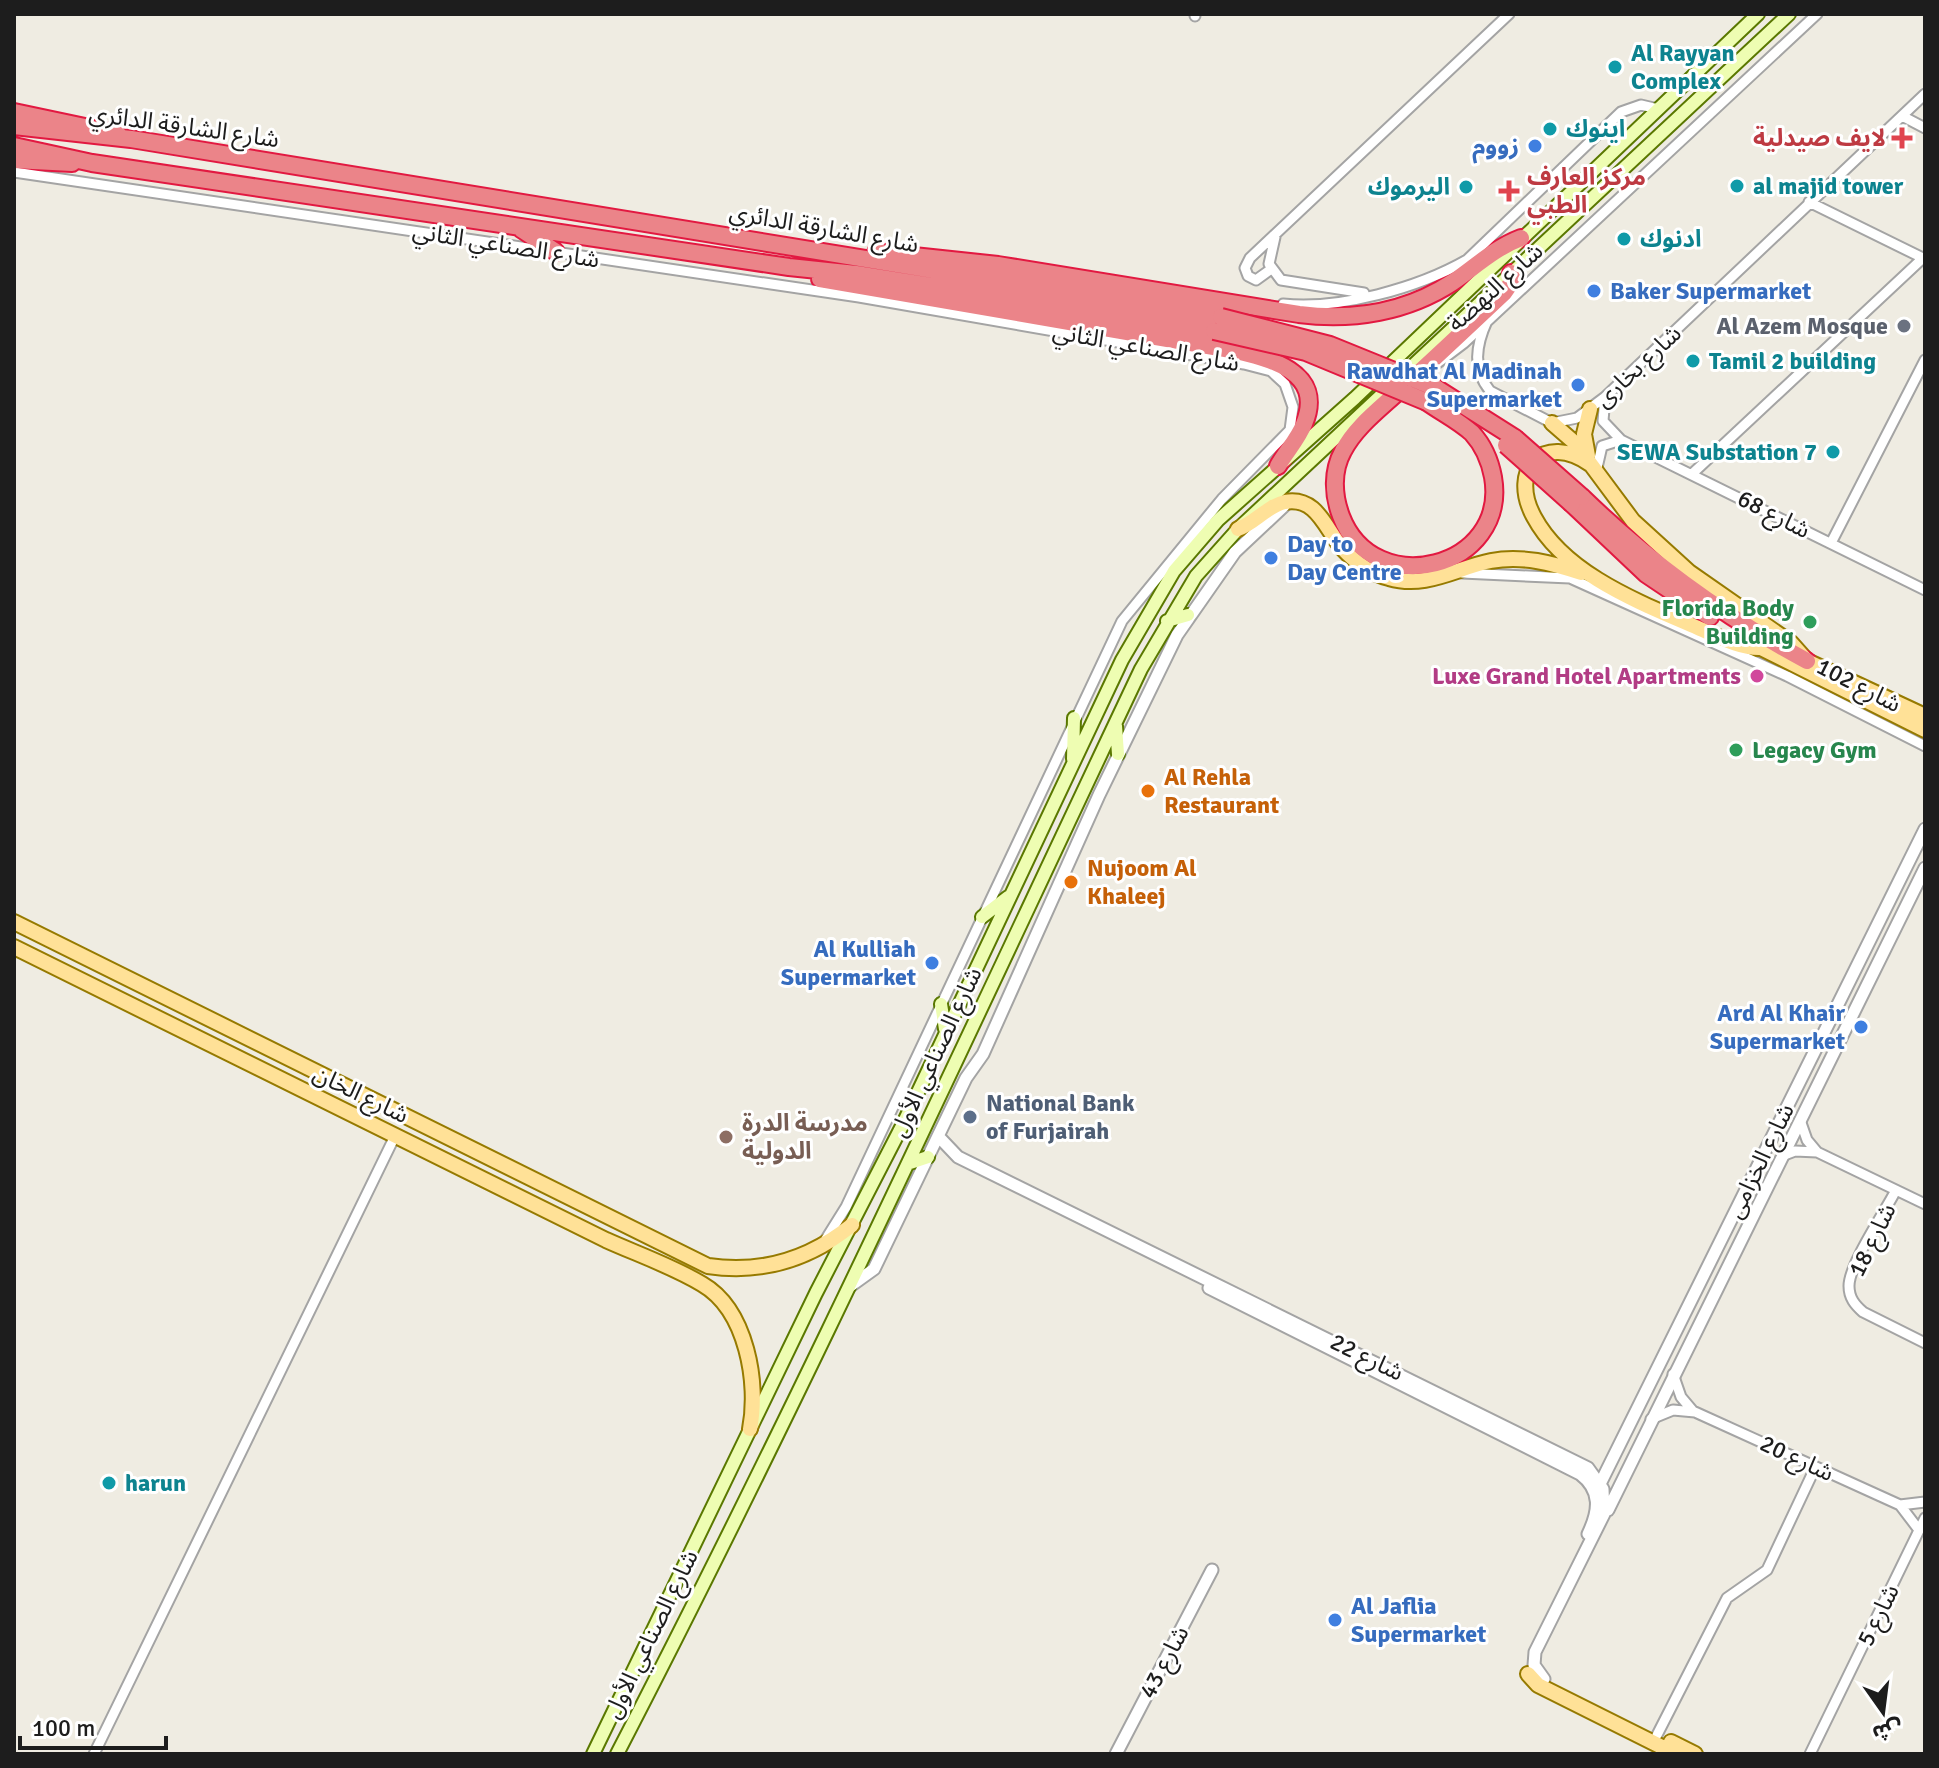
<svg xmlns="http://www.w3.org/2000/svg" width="1939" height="1768" viewBox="0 0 1939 1768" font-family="Signika,'Noto Sans Arabic',sans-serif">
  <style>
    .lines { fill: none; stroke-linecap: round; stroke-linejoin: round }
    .minor-casing { stroke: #a4a4a4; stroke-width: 13 }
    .tertiary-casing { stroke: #a4a4a4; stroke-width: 15 }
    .secondary-casing { stroke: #5a7800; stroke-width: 16 }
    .primary-casing { stroke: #967a00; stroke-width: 18 }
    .motorway-casing { stroke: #e21941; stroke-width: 20 }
    .minor { stroke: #fff; stroke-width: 9 }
    .tertiary { stroke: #fff; stroke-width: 11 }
    .secondary { stroke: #eefdb2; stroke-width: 12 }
    .primary { stroke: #ffe197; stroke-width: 14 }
    .motorway { stroke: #eb8489; stroke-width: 16 }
    .motorway-bridge-casing { stroke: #e21941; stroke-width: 20; stroke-linecap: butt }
    .motorway-bridge { stroke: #eb8489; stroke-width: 16 }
    .culture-dot { fill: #0f9aa8; stroke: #fff; stroke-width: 3 }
    .health-dot { fill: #e0444e; stroke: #fff; stroke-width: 3 }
    .shop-dot { fill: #3f7fe0; stroke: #fff; stroke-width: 3 }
    .worship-dot { fill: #6b7280; stroke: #fff; stroke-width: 3 }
    .leisure-dot { fill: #2e9e5b; stroke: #fff; stroke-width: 3 }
    .hotel-dot { fill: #d1479c; stroke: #fff; stroke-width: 3 }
    .food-dot { fill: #e8710a; stroke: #fff; stroke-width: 3 }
    .service-dot { fill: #5c6f8a; stroke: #fff; stroke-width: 3 }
    .education-dot { fill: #8d6e63; stroke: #fff; stroke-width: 3 }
    .labels { text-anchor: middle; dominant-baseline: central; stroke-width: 6; stroke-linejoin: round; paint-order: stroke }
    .culture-label { font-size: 24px; font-weight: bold; fill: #0d838f; stroke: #fff; text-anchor: start }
    .street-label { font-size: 24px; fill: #1d1d1d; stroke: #fff }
    .health-label { font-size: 24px; font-weight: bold; fill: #be3a42; stroke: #fff; text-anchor: end }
    .shop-label { font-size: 24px; font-weight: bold; fill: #366cbe; stroke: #fff; text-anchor: end }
    .worship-label { font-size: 24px; font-weight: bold; fill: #5b616d; stroke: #fff; text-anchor: end }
    .leisure-label { font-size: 24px; font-weight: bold; fill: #27864d; stroke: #fff; text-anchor: end }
    .hotel-label { font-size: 24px; font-weight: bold; fill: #b23c85; stroke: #fff; text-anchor: end }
    .food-label { font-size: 24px; font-weight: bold; fill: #c56008; stroke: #fff; text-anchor: start }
    .service-label { font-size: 24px; font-weight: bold; fill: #4e5e75; stroke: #fff; text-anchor: start }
    .education-label { font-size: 24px; font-weight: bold; fill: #785e54; stroke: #fff; text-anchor: start }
  </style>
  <rect width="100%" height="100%" fill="#efece2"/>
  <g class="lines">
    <g class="minor-casing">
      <path id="minor" d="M 1195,16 L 1195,14
        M 1902,116 L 1925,128
        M 14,172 L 859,297 L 1244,364 L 1271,371 L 1285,384 L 1293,407 L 1290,430 L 1222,499 L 1122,621 L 846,1207 L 826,1239
        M 1809,202 L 1925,259
        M 1275,237 L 1269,264 L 1281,280 L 1364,293
        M 1270,270 L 1256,280 L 1248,276 L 1245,268 L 1250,258 L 1509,14
        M 1283,304 C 1339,310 1418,288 1467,260 L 1621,112 L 1641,105 L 1658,109
        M 1487,321 C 1476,345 1472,369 1490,391 L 1552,423 L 1577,418 L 1605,397 L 1925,94
        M 1431,368 L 1464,343 L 1817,14
        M 1605,397 L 1603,421 L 1621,440 L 1925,590
        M 1596,472 L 1602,446 L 1621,440
        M 1693,473 L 1923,258
        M 1831,543 L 1925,360
        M 1462,573 L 1570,578 L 1787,676 L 1925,746
        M 1800,1120 L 1807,1140 L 1817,1152
        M 1782,1156 L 1795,1151 L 1817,1152 L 1925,1204
        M 1896,1190 C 1885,1212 1849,1264 1849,1286 C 1849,1298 1855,1305 1863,1312 L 1925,1343
        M 1673,1374 L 1681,1397 L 1692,1410
        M 1651,1419 L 1673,1410 L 1695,1412 L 1900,1505 L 1919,1530
        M 1900,1505 L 1925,1502
        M 1657,1735 L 1727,1598 L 1767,1570 L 1815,1468
        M 94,1754 L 395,1136
        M 1810,1754 L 1925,1518"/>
    </g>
    <g class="tertiary-casing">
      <path id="tertiary" d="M 938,1136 L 958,1157 L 1588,1468 L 1603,1489 L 1604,1514 L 1535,1652 L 1534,1665 L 1544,1679
        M 849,1287 L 874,1269 L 966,1078 L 983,1054 L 1099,795 L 1177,635 L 1235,552 L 1284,506
        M 1209,1288 L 1580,1474 C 1602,1491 1599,1511 1588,1534
        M 1598,1488 L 1925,829
        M 1608,1510 L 1925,868
        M 1116,1754 L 1212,1570"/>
    </g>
    <g class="secondary-casing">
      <path id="secondary" d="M 1167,621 L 1188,615
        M 1116,726 L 1118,754
        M 1073,759 L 1074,718
        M 982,917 L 1008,897
        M 941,1004 L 945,1029
        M 910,1163 L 928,1157
        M 593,1754 L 816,1293 L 902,1126 L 1122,660 L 1174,571 L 1218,520 L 1355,398 L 1758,14
        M 617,1754 C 802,1397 969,1032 1141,669 L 1196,576 L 1238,529 L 1789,14"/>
    </g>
    <g class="primary-casing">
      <path id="primary" d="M 1552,423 L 1575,443 L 1633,521 L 1689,572 L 1791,643 L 1807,661 L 1925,716
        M 1588,456 L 1584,434 L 1590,409
        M 1590,464 C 1544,432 1508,469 1534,517 C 1565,575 1641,603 1698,628 C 1717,636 1740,649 1761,648 L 1925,730
        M 1238,529 C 1255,523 1267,506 1285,502 C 1318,496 1326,531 1343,549 C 1355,562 1372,574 1389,578 C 1426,589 1456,568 1491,561 C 1522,555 1552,563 1581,573
        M 14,922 L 708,1266 C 762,1274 810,1259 852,1225
        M 14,947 L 606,1240 C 637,1254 672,1266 702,1284 C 747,1310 759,1384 750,1429
        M 1528,1674 L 1538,1685 L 1676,1754
        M 1671,1742 L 1695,1754"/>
    </g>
    <g class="motorway-casing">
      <path id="motorway" d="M 14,112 L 118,134
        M 14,126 L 131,139 L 1221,317
        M 14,146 L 92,163 L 789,267 L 856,274 L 1214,331
        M 14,160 L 72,163
        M 521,229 L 556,252
        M 876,252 L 998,265 L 1299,314 C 1353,321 1407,312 1453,282 C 1476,266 1495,248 1521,238
        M 820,279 L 1231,350 C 1268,358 1326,371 1304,424 C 1298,439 1286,452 1278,466
        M 1436,388 L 1515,438
        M 1427,402 C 1441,412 1459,421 1472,433 C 1483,445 1490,461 1493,477 C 1509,568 1374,603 1341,516 C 1333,495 1332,471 1343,451 C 1356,426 1381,408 1401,389 C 1436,357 1470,325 1504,293 L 1511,283 L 1511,273
        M 1582,497 C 1651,564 1723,616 1807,661
        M 1572,504 L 1646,574 L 1710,617"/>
    </g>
    <use href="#minor" class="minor"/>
    <use href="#tertiary" class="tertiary"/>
    <use href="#secondary" class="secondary"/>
    <use href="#primary" class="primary"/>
    <use href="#motorway" class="motorway"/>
    <g class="motorway-bridge-casing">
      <path id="motorway-bridge" d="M 1221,317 L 1330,345 L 1436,388
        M 1214,331 L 1306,352 L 1427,402
        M 1515,438 L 1582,497
        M 1506,445 L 1572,504"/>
    </g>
    <use href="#motorway-bridge" class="motorway-bridge"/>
  </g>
  <g class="culture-dot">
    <circle cx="1615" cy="67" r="8"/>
    <circle cx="1550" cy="129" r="8"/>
    <circle cx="1737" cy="186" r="8"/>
    <circle cx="1466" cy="187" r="8"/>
    <circle cx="1624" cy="239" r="8"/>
    <circle cx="1693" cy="361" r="8"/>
    <circle cx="1833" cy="452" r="8"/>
    <circle cx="109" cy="1483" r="8"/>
  </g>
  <g class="health-dot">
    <path d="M1898 126h8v8h8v8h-8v8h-8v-8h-8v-8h8z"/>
    <path d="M1505 179h8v8h8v8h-8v8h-8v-8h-8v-8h8z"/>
  </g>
  <g class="shop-dot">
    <circle cx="1535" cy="146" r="8"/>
    <circle cx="1594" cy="291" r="8"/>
    <circle cx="1578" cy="385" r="8"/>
    <circle cx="1271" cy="558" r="8"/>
    <circle cx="932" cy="963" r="8"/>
    <circle cx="1861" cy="1027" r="8"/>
    <circle cx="1335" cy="1620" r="8"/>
  </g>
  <circle class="worship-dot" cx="1904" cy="326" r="8"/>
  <g class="leisure-dot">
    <circle cx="1810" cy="622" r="8"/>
    <circle cx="1736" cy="750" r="8"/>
  </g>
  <circle class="hotel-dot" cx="1757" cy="676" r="8"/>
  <g class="food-dot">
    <circle cx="1148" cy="791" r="8"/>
    <circle cx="1071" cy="882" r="8"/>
  </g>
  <circle class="service-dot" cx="970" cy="1117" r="8"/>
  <circle class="education-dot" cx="726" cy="1137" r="8"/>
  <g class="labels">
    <g class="culture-label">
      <text x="1631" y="53">Al Rayyan<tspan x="1631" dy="28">Complex</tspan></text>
      <text x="1566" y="129">اينوك</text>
      <text x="1753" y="186">al majid tower</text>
      <text x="1450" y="187" text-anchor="end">اليرموك</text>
      <text x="1640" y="239">ادنوك</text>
      <text x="1709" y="361">Tamil 2 building</text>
      <text x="1817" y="452" text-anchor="end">SEWA Substation 7</text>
      <text x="125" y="1483">harun</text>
    </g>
    <g class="street-label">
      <text transform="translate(184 126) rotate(8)">شارع الشارقة الدائري</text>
      <text transform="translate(824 228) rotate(10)">شارع الشارقة الدائري</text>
      <text transform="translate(506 245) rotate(9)">شارع الصناعي الثاني</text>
      <text transform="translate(1495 287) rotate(-42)">شارع النهضة</text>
      <text transform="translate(1146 347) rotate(10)">شارع الصناعي الثاني</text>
      <text transform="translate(1638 366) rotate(-43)">شارع بخارى</text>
      <text transform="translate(1774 514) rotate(27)">شارع 68</text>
      <text transform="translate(1859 685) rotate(27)">شارع 102</text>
      <text transform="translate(936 1052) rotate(-65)">شارع الصناعي الأول</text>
      <text transform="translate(361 1094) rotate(26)">شارع الخان</text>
      <text transform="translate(1760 1161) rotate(-64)">شارع الخزامى</text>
      <text transform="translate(1872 1240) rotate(-64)">شارع 18</text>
      <text transform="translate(1367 1357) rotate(26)">شارع 22</text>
      <text transform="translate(1797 1458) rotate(25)">شارع 20</text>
      <text transform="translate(1878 1615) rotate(-64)">شارع 5</text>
      <text transform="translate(651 1634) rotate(-64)">شارع الصناعي الأول</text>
      <text transform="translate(1164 1662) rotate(-62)">شارع 43</text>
    </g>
    <g class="health-label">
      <text x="1886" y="138">لايف صيدلية</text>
      <text x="1527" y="177" text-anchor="start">مركز العارف<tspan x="1527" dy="28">الطبي</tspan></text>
    </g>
    <g class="shop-label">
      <text x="1519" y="146">زووم</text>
      <text x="1610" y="291" text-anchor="start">Baker Supermarket</text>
      <text x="1562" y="371">Rawdhat Al Madinah<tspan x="1562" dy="28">Supermarket</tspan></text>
      <text x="1287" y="544" text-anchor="start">Day to<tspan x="1287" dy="28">Day Centre</tspan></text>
      <text x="916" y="949">Al Kulliah<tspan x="916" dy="28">Supermarket</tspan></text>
      <text x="1845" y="1013">Ard Al Khair<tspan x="1845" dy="28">Supermarket</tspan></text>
      <text x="1351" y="1606" text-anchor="start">Al Jaflia<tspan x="1351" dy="28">Supermarket</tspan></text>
    </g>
    <g class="worship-label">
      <text x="1888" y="326">Al Azem Mosque</text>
    </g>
    <g class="leisure-label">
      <text x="1794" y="608">Florida Body<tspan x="1794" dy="28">Building</tspan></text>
      <text x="1752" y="750" text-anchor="start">Legacy Gym</text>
    </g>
    <g class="hotel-label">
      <text x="1741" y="676">Luxe Grand Hotel Apartments</text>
    </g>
    <g class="food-label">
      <text x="1164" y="777">Al Rehla<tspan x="1164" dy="28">Restaurant</tspan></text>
      <text x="1087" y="868">Nujoom Al<tspan x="1087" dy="28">Khaleej</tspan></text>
    </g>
    <g class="service-label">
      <text x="986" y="1103">National Bank<tspan x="986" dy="28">of Furjairah</tspan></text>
    </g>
    <g class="education-label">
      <text x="742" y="1123">مدرسة الدرة<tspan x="742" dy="28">الدولية</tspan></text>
    </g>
  </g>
  <rect width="1939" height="1768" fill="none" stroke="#1d1d1d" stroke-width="32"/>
  <g transform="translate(1883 1712) rotate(166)" stroke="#ffffff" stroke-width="6" paint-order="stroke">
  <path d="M0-6L14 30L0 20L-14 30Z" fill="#1d1d1d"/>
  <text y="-12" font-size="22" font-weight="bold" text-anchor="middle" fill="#1d1d1d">ش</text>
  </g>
  <path d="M20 1736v12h146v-12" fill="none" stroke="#1d1d1d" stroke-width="4"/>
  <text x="32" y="1736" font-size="24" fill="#1d1d1d" stroke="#ffffff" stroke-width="6" paint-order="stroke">100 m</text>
</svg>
